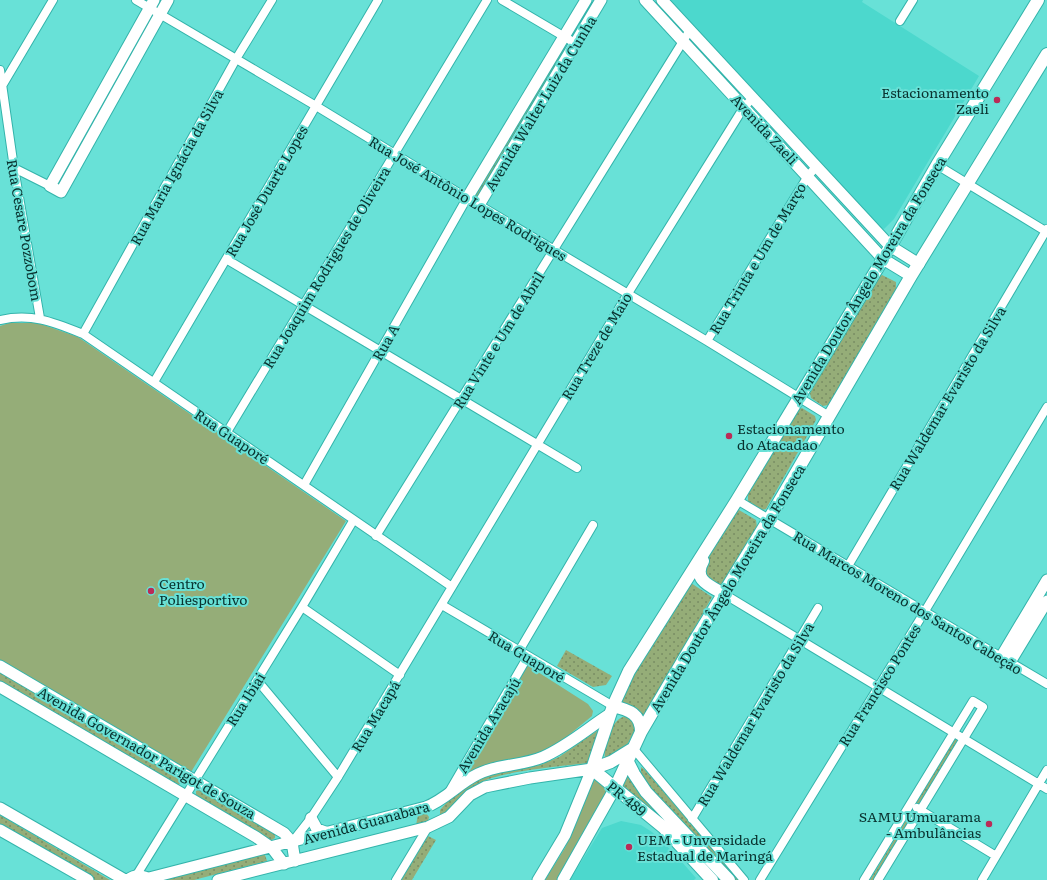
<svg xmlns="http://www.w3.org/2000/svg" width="1047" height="880" viewBox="0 0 1047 880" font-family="Literata,serif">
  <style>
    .built { fill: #4cd8cd }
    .grass { fill: url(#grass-dots) }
    .park { fill: #95ad78 }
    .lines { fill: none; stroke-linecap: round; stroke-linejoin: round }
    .street-casing { stroke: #33b4ab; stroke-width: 10 }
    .secondary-casing { stroke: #33b4ab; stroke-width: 13 }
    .primary-casing { stroke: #33b4ab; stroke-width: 14 }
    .street { stroke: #fff; stroke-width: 8 }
    .secondary { stroke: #fff; stroke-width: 11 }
    .primary { stroke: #fff; stroke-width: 12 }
    .poi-dot { fill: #ba2b57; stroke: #68e1d7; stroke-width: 1.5 }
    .labels { text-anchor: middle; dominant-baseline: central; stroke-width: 4; stroke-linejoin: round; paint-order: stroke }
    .poi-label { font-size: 14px; fill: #09322f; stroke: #68e1d7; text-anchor: start }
    .street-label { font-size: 14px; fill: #09322f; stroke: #68e1d7 }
  </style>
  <defs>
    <pattern id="grass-dots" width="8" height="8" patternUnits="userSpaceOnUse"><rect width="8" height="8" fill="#95ad78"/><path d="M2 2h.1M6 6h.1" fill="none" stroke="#788d63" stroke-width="1.8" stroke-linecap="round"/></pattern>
  </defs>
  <rect width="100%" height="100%" fill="#68e1d7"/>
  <path class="built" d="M 666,0 L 863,0 L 862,2 L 979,76 L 894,219 L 884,229 L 877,226 Z
    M 621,821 L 641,825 L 652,832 L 674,853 L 696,878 L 694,880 L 570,880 L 602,828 Z"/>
  <path class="grass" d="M 562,47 L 566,49 L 476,200 L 472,198 Z
    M 93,117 L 96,119 L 58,188 L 55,186 Z
    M 882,275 L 896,282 L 896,290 L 828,405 L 823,406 L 811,398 L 810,393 L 878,278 Z
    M 802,408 L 815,416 L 816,420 L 766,509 L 762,510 L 748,501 L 748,494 L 799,409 Z
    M 739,510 L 756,520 L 757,528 L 723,583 L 718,587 L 714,585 L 702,571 L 708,562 L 711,551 L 736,511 Z
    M 691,583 L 712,597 L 644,718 C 639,706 630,704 618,706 L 631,680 Z
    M 566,650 L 612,676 L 606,685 L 593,687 L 557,666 Z
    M 0,669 L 183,779 L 182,783 L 175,786 L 0,681 Z
    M 626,716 L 630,716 L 636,728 L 627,745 L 605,760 C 603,747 611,718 626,716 Z
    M 604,726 L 589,763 C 564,766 500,771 480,783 C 464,792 457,809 440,816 L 440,810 L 448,801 L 478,779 L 492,774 L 540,765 L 559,757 Z
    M 955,739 L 959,741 L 919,806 L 915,804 Z
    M 641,767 L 644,769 L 740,880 L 732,880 L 674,812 L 651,791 L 641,775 Z
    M 626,772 L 722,880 L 714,880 L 620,787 Z
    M 201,788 L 275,833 L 275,838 L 270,841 L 196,796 L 196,791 Z
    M 426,813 L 429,817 L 428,821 L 416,825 L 418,815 Z
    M 910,814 L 913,816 L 875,880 L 870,880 Z
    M 0,815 L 110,880 L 93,880 L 0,826 Z
    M 428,836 L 436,840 L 412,880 L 401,880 Z
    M 264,852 L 267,861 L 194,880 L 164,880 L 163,877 Z"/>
  <path class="park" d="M 9,323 L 38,323 L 78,337 L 346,521 L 191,772 L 0,660 L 0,326 Z
    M 527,665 L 588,704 L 593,711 L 592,716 L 558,744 L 533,757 L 510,760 L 463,773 Z
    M 595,778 L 608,788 L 608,791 L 558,880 L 545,880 L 565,848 Z"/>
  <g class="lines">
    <g class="street-casing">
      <path id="street" d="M 136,0 L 316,106 L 467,198 L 304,485
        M 502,0 L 575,43
        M 900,21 L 913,0
        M 0,70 L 14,168 L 40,318
        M 2,86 L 53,0
        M 937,165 L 1047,232
        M 14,168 L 50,186
        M 479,205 L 707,341 L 829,416
        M 226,259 L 577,468
        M 0,320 C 32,313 53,322 83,334 L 452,587
        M 83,334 L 236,59 L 272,0
        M 707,341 L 808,176 L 816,167
        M 154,382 L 378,0
        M 227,432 L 487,0
        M 737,500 L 1001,657
        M 376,536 L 690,30
        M 848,566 L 1047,229
        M 724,594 L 1047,789
        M 442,605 L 613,706
        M 302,607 L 400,675
        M 519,651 L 593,525
        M 1010,662 L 1047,684
        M 257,680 L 338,777
        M 633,748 L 744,880
        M 449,792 L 528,656
        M 917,808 L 996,856
        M 692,819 L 818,608
        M 293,841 L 311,818 L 338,777 L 627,295 L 744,107 L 753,98
        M 136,876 L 302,607 L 353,521
        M 396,880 L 428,827
        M 760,880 L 925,611 L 1047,407
        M 864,880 L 973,701 L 983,707 L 878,880
        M 982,880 L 1047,770"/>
    </g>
    <g class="secondary-casing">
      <path id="secondary" d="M 154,0 L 50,186 L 61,192 L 168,0
        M 586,0 L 467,198 L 479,205 L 601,0
        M 645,0 L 883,259 L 911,276
        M 662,0 L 890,246 L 919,264
        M 1047,580 L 1001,657 L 1010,662 L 1047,601
        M 0,666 L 284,833 L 292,842 L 295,861
        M 0,687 L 256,837 L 272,848 L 284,864
        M 0,808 L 125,880
        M 311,818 L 317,829 L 328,833
        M 0,830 L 88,880
        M 149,878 L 426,807 C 445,800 459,783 478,774 C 498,764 522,766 543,757 C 568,746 588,728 610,714
        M 128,880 C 135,874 144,875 151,880
        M 218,880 L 428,827 L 449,817 L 470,795 L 485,787 L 530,778 L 592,769
        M 538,880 L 565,835 L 592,769
        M 563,880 L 615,788"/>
    </g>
    <g class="primary-casing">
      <path id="primary" d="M 703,561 C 692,580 710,586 724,594
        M 613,706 C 629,710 641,714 641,732
        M 627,760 L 634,774 L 646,792 L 729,880
        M 592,769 L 613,706 L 629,671 L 737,500 L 883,259 L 937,165 L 1038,0
        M 592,769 L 663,827 L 712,880
        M 592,769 L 611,762 L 632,749
        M 615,788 L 641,732 L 695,640 L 769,519 L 911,276 L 1047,54"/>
    </g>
    <use href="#street" class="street"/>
    <use href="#secondary" class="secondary"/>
    <use href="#primary" class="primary"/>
  </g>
  <g class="poi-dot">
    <circle cx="997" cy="100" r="4"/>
    <circle cx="729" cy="436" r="4"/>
    <circle cx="151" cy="591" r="4"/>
    <circle cx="989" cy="824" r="4"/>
    <circle cx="629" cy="847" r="4"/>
  </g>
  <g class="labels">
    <g class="poi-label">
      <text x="989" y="92" text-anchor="end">Estacionamento<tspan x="989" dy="16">Zaeli</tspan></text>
      <text x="737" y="428">Estacionamento<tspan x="737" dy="16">do Atacadao</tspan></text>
      <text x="159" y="583">Centro<tspan x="159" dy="16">Poliesportivo</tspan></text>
      <text x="981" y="816" text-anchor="end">SAMU Umuarama<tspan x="981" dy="16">- Ambulâncias</tspan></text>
      <text x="637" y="839">UEM - Unversidade<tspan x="637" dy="16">Estadual de Maringá</tspan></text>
    </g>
    <g class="street-label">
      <text transform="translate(540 103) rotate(-59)">Avenida Walter Luiz da Cunha</text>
      <text transform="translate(765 129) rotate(47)">Avenida Zaeli</text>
      <text transform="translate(176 167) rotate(-61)">Rua Maria Ignácia da Silva</text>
      <text transform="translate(266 191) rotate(-60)">Rua José Duarte Lopes</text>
      <text transform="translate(468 198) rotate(31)">Rua José Antônio Lopes Rodrigues</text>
      <text transform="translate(25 230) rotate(80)">Rua Cesare Pozzobom</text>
      <text transform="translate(757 258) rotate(-59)">Rua Trinta e Um de Março</text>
      <text transform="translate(326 267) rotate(-59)">Rua Joaquim Rodrigues de Oliveira</text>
      <text transform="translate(868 280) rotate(-59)">Avenida Doutor Ângelo Moreira da Fonseca</text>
      <text transform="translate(498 340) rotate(-58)">Rua Vinte e Um de Abril</text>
      <text transform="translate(385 342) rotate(-60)">Rua A</text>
      <text transform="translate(596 346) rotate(-59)">Rua Treze de Maio</text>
      <text transform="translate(947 398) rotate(-59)">Rua Waldemar Evaristo da Silva</text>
      <text transform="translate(232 436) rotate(34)">Rua Guaporé</text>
      <text transform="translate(727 588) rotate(-59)">Avenida Doutor Ângelo Moreira da Fonseca</text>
      <text transform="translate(908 602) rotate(31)">Rua Marcos Moreno dos Santos Cabeção</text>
      <text transform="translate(527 656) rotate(31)">Rua Guaporé</text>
      <text transform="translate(879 685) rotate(-58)">Rua Francisco Pontes</text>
      <text transform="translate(245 699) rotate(-58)">Rua Ibiai</text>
      <text transform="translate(755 714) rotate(-59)">Rua Waldemar Evaristo da Silva</text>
      <text transform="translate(375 716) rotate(-59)">Rua Macapá</text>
      <text transform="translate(488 725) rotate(-59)">Avenida Aracajú</text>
      <text transform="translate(147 752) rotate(30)">Avenida Governador Parigot de Souza</text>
      <text transform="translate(627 798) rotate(39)">PR-489</text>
      <text transform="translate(366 822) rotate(-15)">Avenida Guanabara</text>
    </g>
  </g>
</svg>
